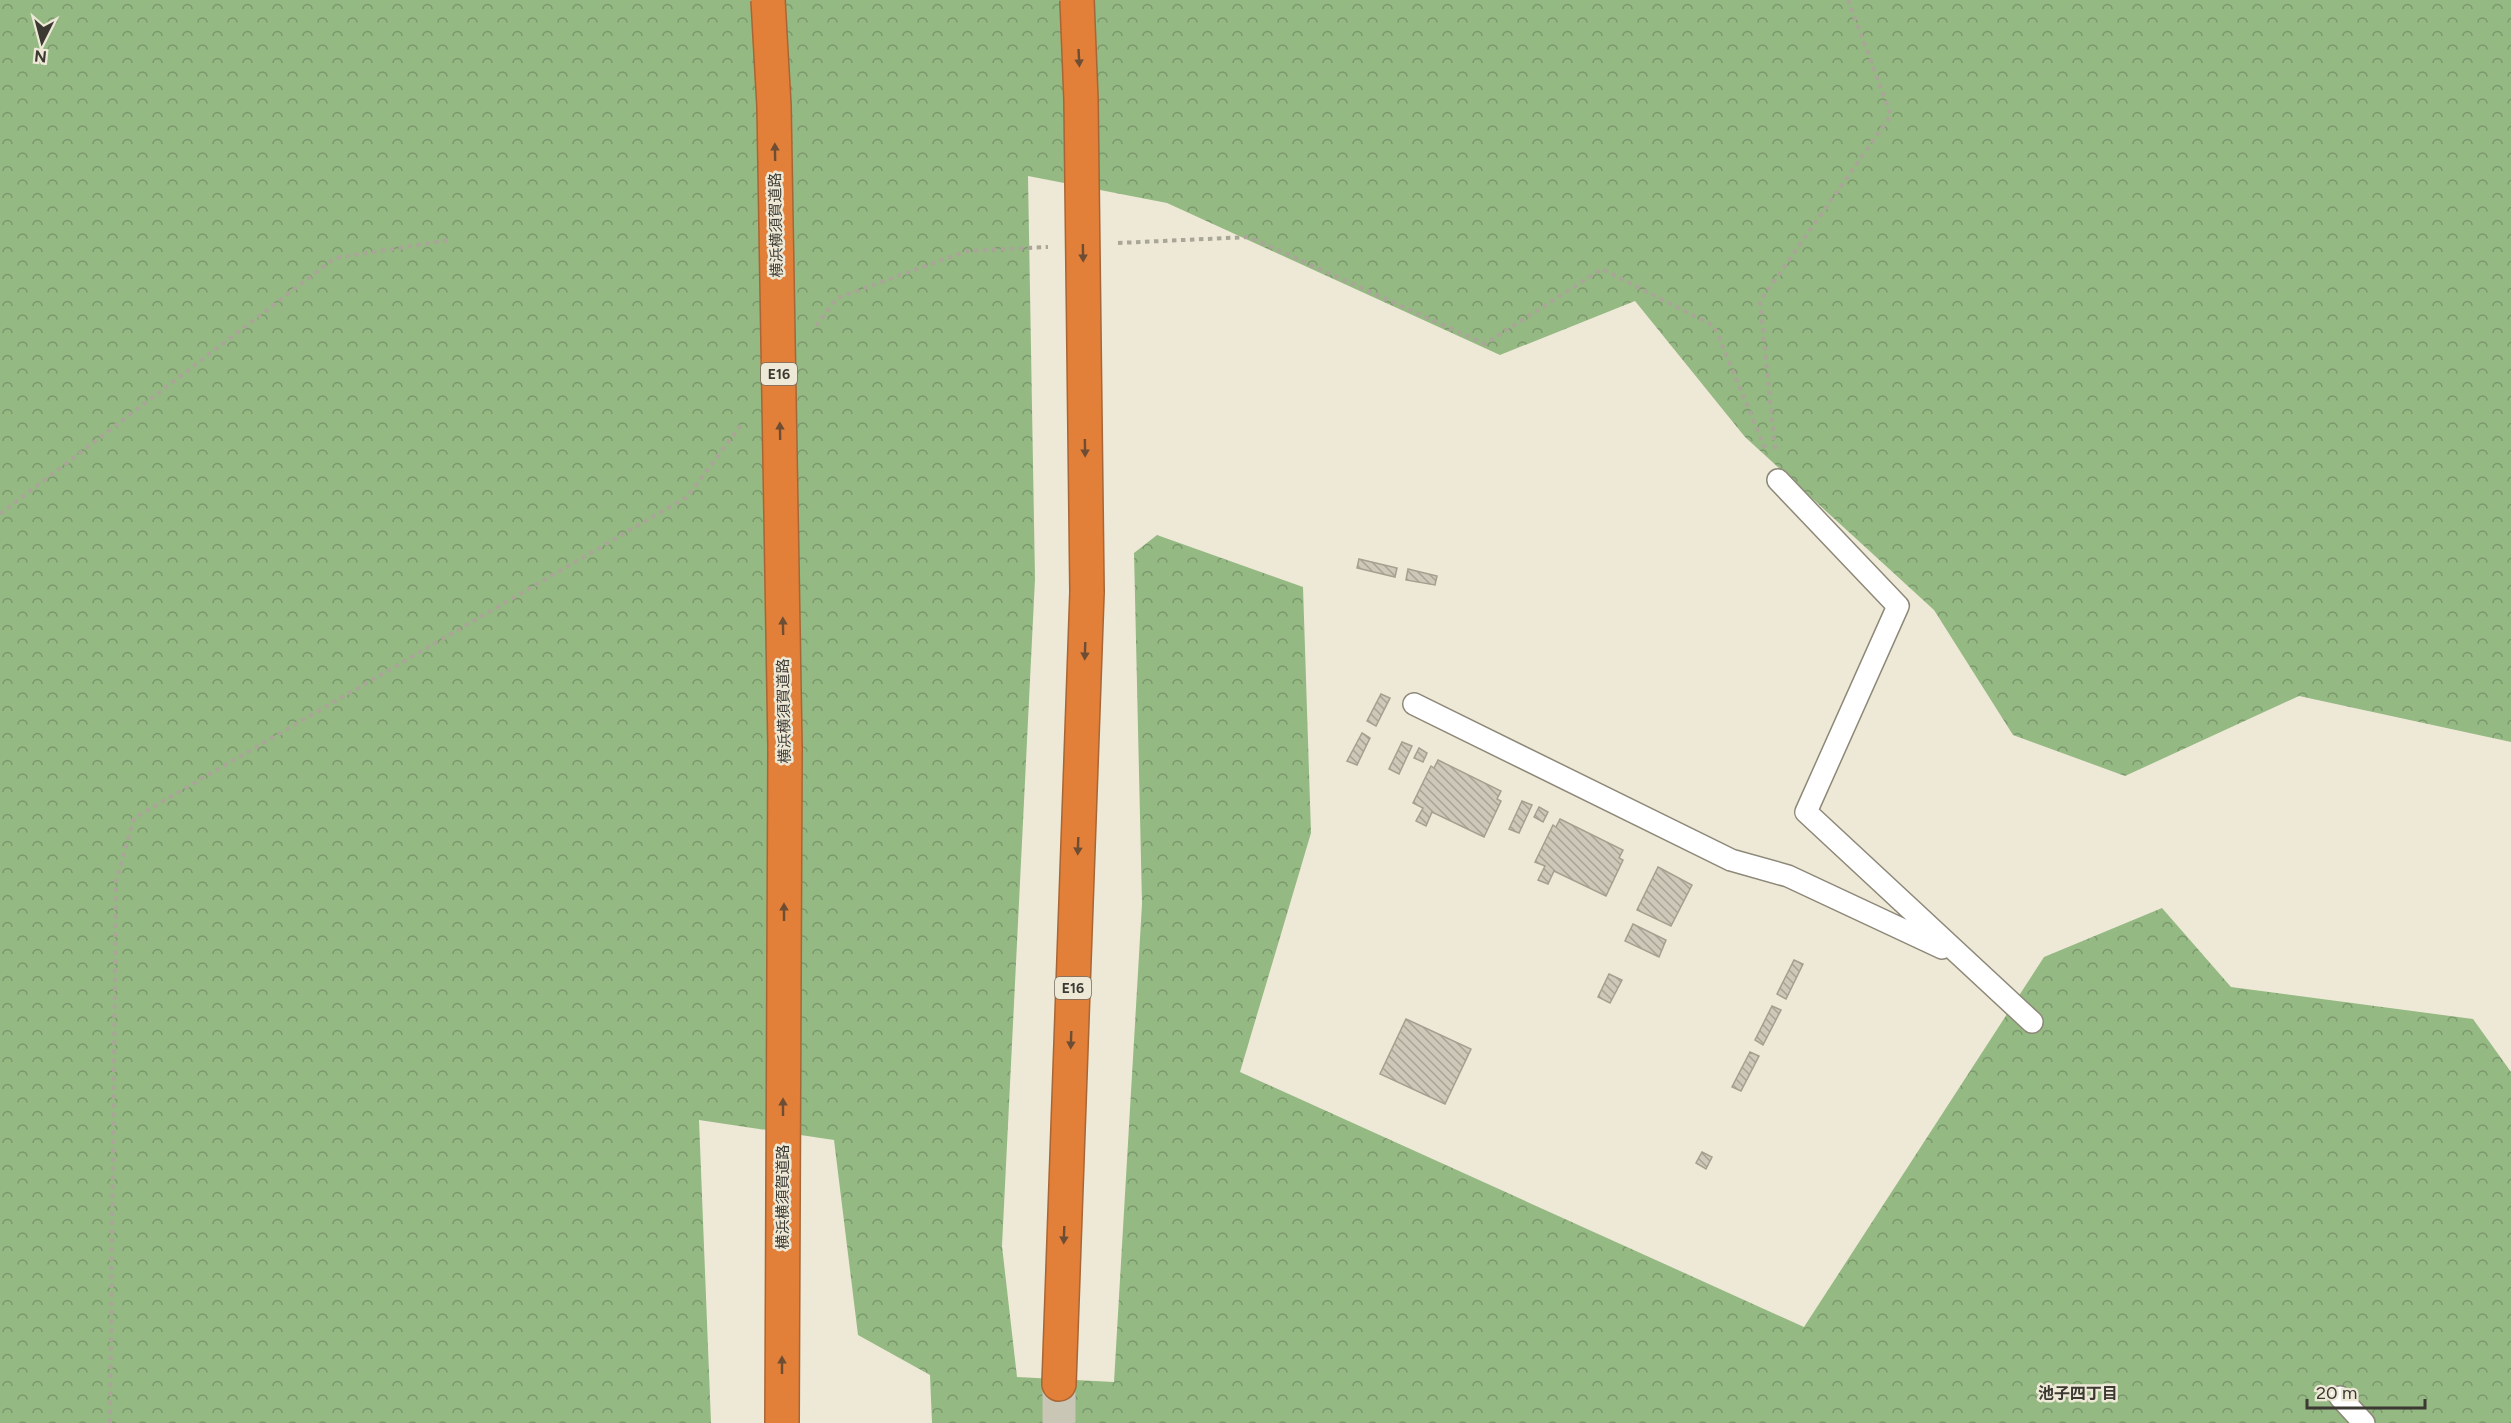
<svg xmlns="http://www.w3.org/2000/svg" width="2511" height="1423" viewBox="0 0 2511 1423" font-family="Figtree,'Noto Sans JP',sans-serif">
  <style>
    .forest { fill: url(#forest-crowns) }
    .building { fill: url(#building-back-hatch); stroke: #a49f8e; stroke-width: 1.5 }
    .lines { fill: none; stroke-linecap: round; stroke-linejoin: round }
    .highway-tunnel { stroke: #cac6b6; stroke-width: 33; stroke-dasharray: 33 16; stroke-linecap: butt }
    .lane-casing { stroke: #8d8878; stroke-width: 24 }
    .highway-casing { stroke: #a86636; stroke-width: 36 }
    .path { stroke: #a9a698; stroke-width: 4; stroke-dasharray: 4.5 4.5; stroke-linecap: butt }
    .lane { stroke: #fff; stroke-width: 21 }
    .highway { stroke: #e27f38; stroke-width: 33 }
    .highway-bridge-casing { stroke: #a86636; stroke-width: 36; stroke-linecap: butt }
    .highway-bridge { stroke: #e27f38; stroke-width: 33 }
    .oneway { fill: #6d4e34 }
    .labels { text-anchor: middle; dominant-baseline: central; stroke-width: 5; stroke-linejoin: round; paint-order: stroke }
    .shield { fill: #eee9d7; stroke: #716e64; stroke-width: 1.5 }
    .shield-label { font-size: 14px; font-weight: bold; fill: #3b3932 }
    .street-label { font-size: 15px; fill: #3b3932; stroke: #eee9d7 }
    .neighbourhood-label { font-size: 16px; font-weight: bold; fill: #3b3932; stroke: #eee9d7 }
  </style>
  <defs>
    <pattern id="forest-crowns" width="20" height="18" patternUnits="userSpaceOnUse" patternTransform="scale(1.5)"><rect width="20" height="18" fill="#95b983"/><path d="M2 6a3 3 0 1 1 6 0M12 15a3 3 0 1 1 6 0" fill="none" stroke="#7b976c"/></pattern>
    <pattern id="building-back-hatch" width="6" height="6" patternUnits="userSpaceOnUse" patternTransform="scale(1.5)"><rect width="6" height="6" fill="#cdc8b7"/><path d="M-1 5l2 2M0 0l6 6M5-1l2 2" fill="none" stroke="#a8a395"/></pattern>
  </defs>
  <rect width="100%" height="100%" fill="#eee9d7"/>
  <path class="forest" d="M 0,0 L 2511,0 L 2511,742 L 2299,696 L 2125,776 L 2013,735 L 1934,610 L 1745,437 L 1635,301 L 1500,355 L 1167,203 L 1028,176 L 1035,579 L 1002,1246 L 1017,1377 L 1114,1382 L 1142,904 L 1134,553 L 1157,535 L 1303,587 L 1311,833 L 1240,1072 L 1804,1327 L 2044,957 L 2162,908 L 2231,987 L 2473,1019 L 2511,1072 L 2511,1423 L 932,1423 L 930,1375 L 858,1335 L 834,1140 L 699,1120 L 711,1423 L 0,1423 Z"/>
  <path class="building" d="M 1359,559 L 1397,568 L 1395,577 L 1357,568 Z
    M 1408,569 L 1437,576 L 1435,585 L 1406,580 Z
    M 1381,694 L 1390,698 L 1376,726 L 1367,721 Z
    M 1362,733 L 1370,738 L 1357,765 L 1347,761 Z
    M 1402,742 L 1412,746 L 1399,774 L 1389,769 Z
    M 1419,748 L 1427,753 L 1423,762 L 1414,758 Z
    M 1438,760 L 1501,791 L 1497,799 L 1501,801 L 1484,837 L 1432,812 L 1426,826 L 1416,821 L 1423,808 L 1413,803 L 1431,766 L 1434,768 Z
    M 1522,801 L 1532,805 L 1519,833 L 1509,829 Z
    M 1539,807 L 1548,812 L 1543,822 L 1534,817 Z
    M 1560,819 L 1623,850 L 1619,858 L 1623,860 L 1606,896 L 1554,871 L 1548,884 L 1538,880 L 1545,866 L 1535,862 L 1553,825 L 1556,827 Z
    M 1658,867 L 1692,885 L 1671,926 L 1637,910 Z
    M 1633,924 L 1666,940 L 1659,957 L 1625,941 Z
    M 1794,960 L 1803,964 L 1786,999 L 1777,994 Z
    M 1609,974 L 1622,980 L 1610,1003 L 1598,997 Z
    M 1772,1006 L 1781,1010 L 1763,1045 L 1755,1040 Z
    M 1406,1019 L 1471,1049 L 1445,1104 L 1380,1074 Z
    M 1750,1052 L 1759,1056 L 1741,1091 L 1732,1087 Z
    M 1702,1152 L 1712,1157 L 1706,1169 L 1696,1163 Z"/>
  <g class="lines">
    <path class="highway-tunnel" d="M 1059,1423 L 1059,1384"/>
    <g class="lane-casing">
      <path id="lane" d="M 1778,480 L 1898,606 L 1806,812 L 2032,1022
        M 1414,704 L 1731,860 L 1788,876 L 1942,948
        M 2340,1397 L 2364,1423"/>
    </g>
    <g class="highway-casing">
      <path id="highway" d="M 1059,1384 L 1087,592
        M 782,1423 L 785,748"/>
    </g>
    <path class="path" d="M 1118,243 L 1249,237 L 1485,344 L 1602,269 L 1714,326 L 1767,453
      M 816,326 L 837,298 L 967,251 L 1048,247
      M 1775,449 L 1760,301 L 1891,115 L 1848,0
      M 0,514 L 335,258 L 449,240
      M 110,1423 L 116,882 L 134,818 L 687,497 L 741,425"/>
    <use href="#lane" class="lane"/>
    <use href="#highway" class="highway"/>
    <g class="highway-bridge-casing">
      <path id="highway-bridge" d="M 768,0 L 774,106 L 785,748
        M 1077,0 L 1081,100 L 1087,592"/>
    </g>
    <use href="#highway-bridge" class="highway-bridge"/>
  </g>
  <defs><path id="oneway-solid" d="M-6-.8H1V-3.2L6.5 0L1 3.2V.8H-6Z" transform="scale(1.5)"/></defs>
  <g class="oneway">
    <use href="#oneway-solid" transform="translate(1079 58) rotate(87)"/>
    <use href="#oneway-solid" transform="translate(775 152) rotate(-91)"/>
    <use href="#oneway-solid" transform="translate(1083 253) rotate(89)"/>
    <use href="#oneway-solid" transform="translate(780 431) rotate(-91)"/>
    <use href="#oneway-solid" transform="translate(1085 448) rotate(89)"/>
    <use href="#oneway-solid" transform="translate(783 626) rotate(-91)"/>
    <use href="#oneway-solid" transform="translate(1085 651) rotate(92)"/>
    <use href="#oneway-solid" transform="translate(1078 846) rotate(92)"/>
    <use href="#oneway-solid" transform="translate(784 912) rotate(-90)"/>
    <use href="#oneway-solid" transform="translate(1071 1040) rotate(92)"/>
    <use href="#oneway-solid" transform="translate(783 1107) rotate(-90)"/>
    <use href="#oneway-solid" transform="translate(1064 1235) rotate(92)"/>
    <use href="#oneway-solid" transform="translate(782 1365) rotate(-90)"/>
  </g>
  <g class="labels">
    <g class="shield">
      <rect x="761" y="363" width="36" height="22" rx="4.5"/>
      <rect x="1055" y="977" width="36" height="22" rx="4.5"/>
    </g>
    <g class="shield-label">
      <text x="779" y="374">E16</text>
      <text x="1073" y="988">E16</text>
    </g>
    <g class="street-label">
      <text transform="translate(776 225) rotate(-91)">横浜横須賀道路</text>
      <text transform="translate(784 711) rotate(-91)">横浜横須賀道路</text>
      <text transform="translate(783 1197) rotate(-90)">横浜横須賀道路</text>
    </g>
    <g class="neighbourhood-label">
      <text x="2078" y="1393">池子四丁目</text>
    </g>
  </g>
  <g transform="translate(42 42) rotate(186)" stroke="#eee9d7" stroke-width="4.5" paint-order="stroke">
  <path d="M0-4.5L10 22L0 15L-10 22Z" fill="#3b3932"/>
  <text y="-9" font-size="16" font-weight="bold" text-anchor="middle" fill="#3b3932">N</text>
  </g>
  <path d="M2307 1399v9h118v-9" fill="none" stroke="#3b3932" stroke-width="3"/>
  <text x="2316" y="1399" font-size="18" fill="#3b3932" stroke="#eee9d7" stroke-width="4.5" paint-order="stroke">20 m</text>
</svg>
